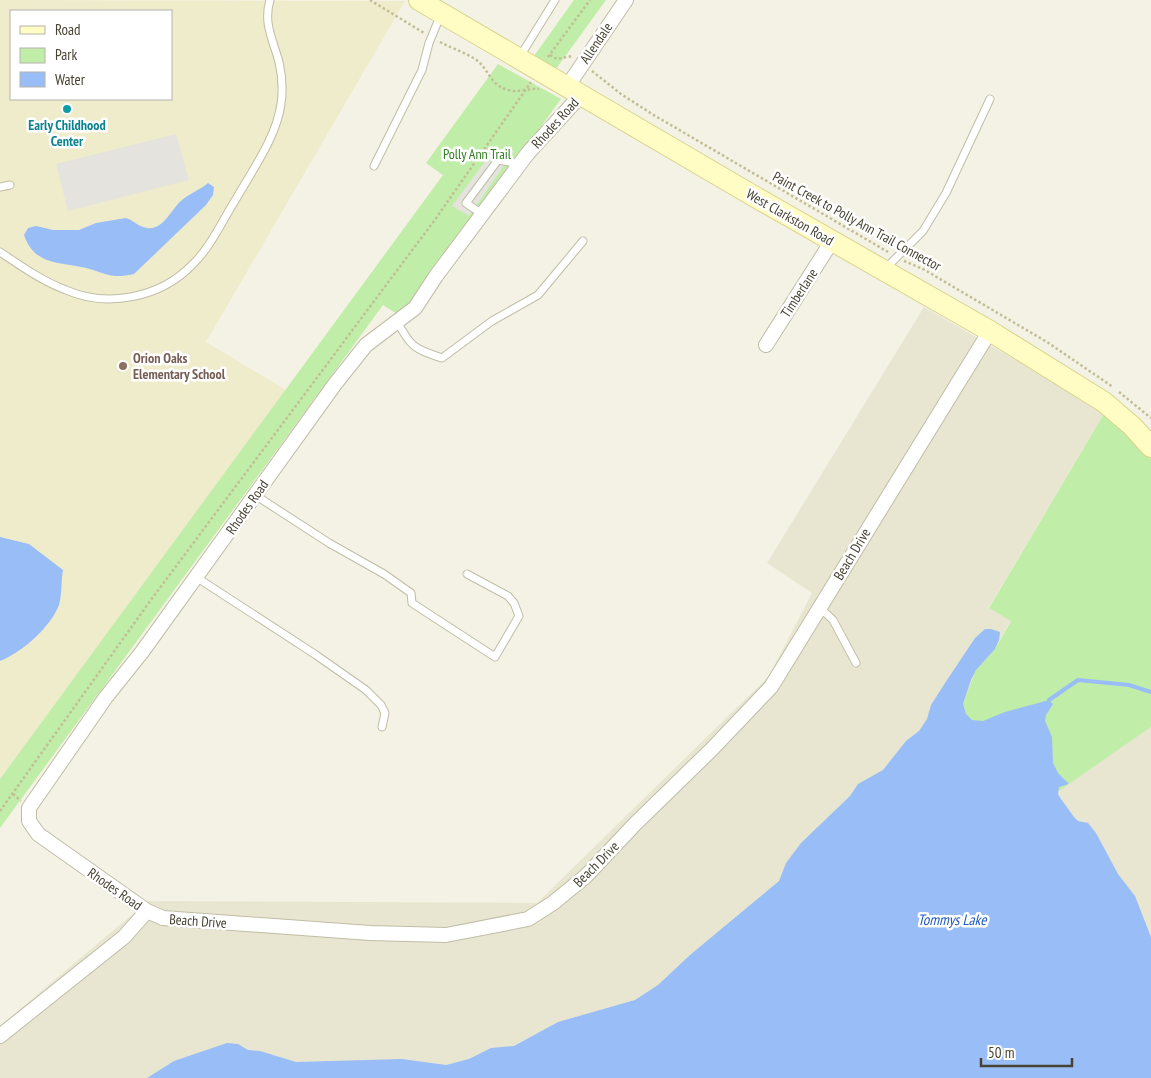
<svg xmlns="http://www.w3.org/2000/svg" width="1151" height="1078" viewBox="0 0 1151 1078" font-family="'PT Sans Narrow',sans-serif">
  <style>
    .residential { fill: #e8e6d1 }
    .education { fill: #efeccc; fill-rule: evenodd }
    .park { fill: #c0eda8 }
    .parking { fill: #e4e3dd }
    .water { fill: #99bdf7 }
    .lines { fill: none; stroke-linecap: round; stroke-linejoin: round }
    .stream { stroke: #99bdf7; stroke-width: 4 }
    .lane-casing { stroke: #c0bda6; stroke-width: 9 }
    .street-casing { stroke: #c0bda6; stroke-width: 16 }
    .secondary-casing { stroke: #d8d48f; stroke-width: 22 }
    .path { stroke: #c3bd95; stroke-width: 2.5; stroke-dasharray: 2.5 2.5; stroke-linecap: butt }
    .lane { stroke: #fff; stroke-width: 7 }
    .street { stroke: #fff; stroke-width: 14 }
    .secondary { stroke: #fffdc3; stroke-width: 20 }
    .culture-dot { fill: #0f9aa8; stroke: #fff; stroke-width: 2 }
    .education-dot { fill: #8d6e63; stroke: #fff; stroke-width: 2 }
    .labels { text-anchor: middle; dominant-baseline: central; stroke-width: 5; stroke-linejoin: round; paint-order: stroke }
    .street-label { font-size: 14px; fill: #474333; stroke: #fff }
    .culture-label { font-size: 14px; font-weight: bold; fill: #0d838f; stroke: #fff }
    .park-label { font-size: 14px; fill: #317e21; stroke: #fff }
    .education-label { font-size: 14px; font-weight: bold; fill: #785e54; stroke: #fff; text-anchor: start }
    .water-label { font-size: 15px; font-style: italic; fill: #225bbd; stroke: #fff }
  </style>
  <rect width="100%" height="100%" fill="#f4f2e4"/>
  <path class="residential" d="M 924,307 L 1105,412 L 989,607 L 1011,620 L 947,733 L 788,955 L 559,1078 L 0,1078 L 0,1026 L 148,901 L 537,903 L 769,676 L 812,593 L 767,563 Z
    M 1151,727 L 1151,1043 L 1029,811 Z"/>
  <path class="education" d="M 0,0 L 405,1 L 206,342 L 286,390 L 0,779 ZM 11,11 L 171,11 L 171,99 L 11,99 Z"/>
  <path class="park" d="M 574,0 L 606,0 L 556,69 L 534,56 Z
    M 498,64 L 561,99 L 402,317 L 383,305 L 0,828 L 0,779 L 443,175 L 426,163 Z
    M 1105,412 L 1136,441 L 1151,458 L 1151,727 L 1030,811 L 1151,1078 L 715,1078 L 963,704 L 976,670 L 995,649 L 1011,621 L 989,608 Z"/>
  <path class="parking" d="M 176,134 L 189,180 L 68,211 L 56,164 Z
    M 495,148 L 514,151 L 469,216 L 452,206 Z"/>
  <path class="water" d="M 208,183 L 214,187 L 213,195 L 206,205 L 134,274 C 107,280 104,271 81,267 C 56,262 34,264 24,235 L 28,228 L 36,226 L 53,230 L 79,230 L 96,223 L 126,218 C 133,220 139,227 147,228 C 163,231 172,208 182,200 C 190,193 200,190 208,183 Z
    M 0,537 L 29,544 L 63,570 C 61,581 62,595 59,605 C 50,628 22,652 0,661 Z
    M 985,629 L 991,629 L 1000,632 L 999,640 L 995,649 L 976,670 L 971,680 L 963,704 L 966,714 L 972,720 L 983,721 L 1005,712 L 1049,700 L 1053,704 L 1046,715 L 1045,721 L 1052,737 L 1053,763 L 1058,773 L 1069,784 L 1059,787 L 1058,794 L 1061,799 L 1074,817 L 1078,821 L 1088,823 L 1096,833 L 1118,874 L 1135,896 L 1151,937 L 1151,1078 L 147,1078 L 174,1061 L 227,1043 L 238,1044 L 248,1050 L 260,1051 L 296,1062 L 402,1059 L 446,1065 L 469,1059 L 491,1048 L 514,1046 L 558,1022 L 635,1000 L 658,985 L 690,955 L 767,891 L 779,881 L 786,863 L 801,843 L 850,796 L 858,784 L 883,770 L 906,741 L 919,731 L 927,719 L 931,705 L 945,683 L 975,638 Z"/>
  <g class="lines">
    <path class="stream" d="M 1049,700 L 1078,680 L 1129,685 L 1151,692"/>
    <g class="lane-casing">
      <path id="lane" d="M 519,58 L 555,0
        M 374,166 L 422,70 L 429,43 L 441,14
        M 0,187 L 10,185
        M 482,214 L 466,203 L 498,160 L 520,164
        M 0,252 C 21,266 42,281 66,290 C 107,308 160,298 192,265 C 211,247 222,221 236,199 C 253,169 276,138 281,104 C 283,90 282,75 279,62 C 273,40 263,23 270,0
        M 886,268 L 923,231 L 946,193 L 990,99
        M 397,321 C 411,348 415,349 442,358 L 492,321 L 538,295 L 583,241
        M 255,495 L 329,543 L 384,574 L 411,593 L 412,603 L 495,657 L 519,616 L 514,603 L 508,596 L 467,574
        M 196,577 L 316,655 L 366,690 L 381,705 L 385,713 L 382,727
        M 820,608 L 833,620 L 856,663"/>
    </g>
    <g class="street-casing">
      <path id="street" d="M 567,87 L 626,0
        M 581,95 L 528,153 L 436,276 L 415,308 L 366,345 L 335,384 L 142,652 L 106,697 L 29,808 L 29,821 L 38,834 L 147,911 L 163,918 L 370,933 L 446,935 L 528,919 L 553,903 L 586,876 L 635,824 L 712,749 L 771,687 L 990,331
        M 766,345 L 832,241
        M 0,1036 L 124,937 L 147,911"/>
    </g>
    <g class="secondary-casing">
      <path id="secondary" d="M 419,0 L 757,198 L 990,331 L 1104,402 L 1132,426 L 1151,447"/>
    </g>
    <path class="path" d="M 370,0 L 424,33
      M 440,42 C 451,48 464,52 475,59 C 489,68 489,85 508,90 C 518,93 528,88 539,89
      M 550,55 L 557,59 L 572,56
      M 548,57 L 590,0
      M 592,71 L 621,94 L 652,114 L 888,252
      M 904,261 L 923,269 L 1047,342 L 1113,387
      M 1119,392 L 1151,418
      M 13,794 L 21,801
      M 0,811 L 153,597 L 434,221 L 531,82"/>
    <use href="#lane" class="lane"/>
    <use href="#street" class="street"/>
    <use href="#secondary" class="secondary"/>
  </g>
  <circle class="culture-dot" cx="67" cy="109" r="5"/>
  <circle class="education-dot" cx="123" cy="366" r="5"/>
  <g class="labels">
    <g class="street-label">
      <text transform="translate(596 43) rotate(-56)">Allendale</text>
      <text transform="translate(555 123) rotate(-48)">Rhodes Road</text>
      <text transform="translate(790 217) rotate(30)">West Clarkston Road</text>
      <text transform="translate(857 221) rotate(29)">Paint Creek to Polly Ann Trail Connector</text>
      <text transform="translate(799 293) rotate(-57)">Timberlane</text>
      <text transform="translate(247 507) rotate(-55)">Rhodes Road</text>
      <text transform="translate(852 554) rotate(-59)">Beach Drive</text>
      <text transform="translate(596 864) rotate(-45)">Beach Drive</text>
      <text transform="translate(115 889) rotate(35)">Rhodes Road</text>
      <text transform="translate(198 921) rotate(4)">Beach Drive</text>
    </g>
    <g class="culture-label">
      <text x="67" y="125">Early Childhood<tspan x="67" dy="16">Center</tspan></text>
    </g>
    <g class="park-label">
      <text x="477" y="154">Polly Ann Trail</text>
    </g>
    <g class="education-label">
      <text x="133" y="358">Orion Oaks<tspan x="133" dy="16">Elementary School</tspan></text>
    </g>
    <g class="water-label">
      <text x="952" y="919">Tommys Lake</text>
    </g>
  </g>
  <rect x="10" y="10" width="162" height="90" fill="#ffffff" stroke="#b5b4ad"/>
  <rect x="20" y="26" width="25" height="8" fill="#fffdc3" stroke="#b5b4ad"/>
  <text x="55" y="35" font-size="15" fill="#474333">Road</text>
  <rect x="20" y="48" width="25" height="15" fill="#c0eda8" stroke="#b5b4ad"/>
  <text x="55" y="60" font-size="15" fill="#474333">Park</text>
  <rect x="20" y="72" width="25" height="15" fill="#99bdf7" stroke="#b5b4ad"/>
  <text x="55" y="85" font-size="15" fill="#474333">Water</text>
  <path d="M981 1058v8h91v-8" fill="none" stroke="#474333" stroke-width="2.5"/>
  <text x="988" y="1058" font-size="15" fill="#474333" stroke="#ffffff" stroke-width="4" paint-order="stroke">50 m</text>
</svg>
